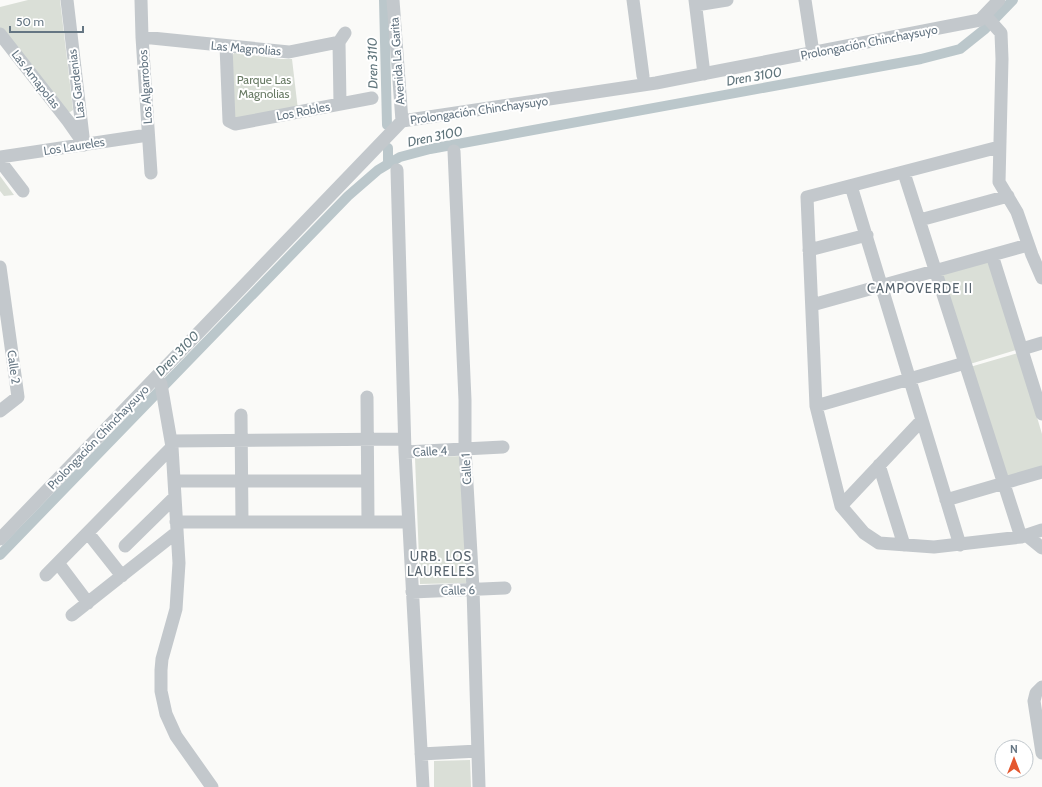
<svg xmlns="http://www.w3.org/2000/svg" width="1042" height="787" viewBox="0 0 1042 787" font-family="Cabin,sans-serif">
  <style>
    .green { fill: #dadfd7 }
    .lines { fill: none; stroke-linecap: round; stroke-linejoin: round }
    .canal { stroke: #bbc7cb; stroke-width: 10 }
    .minor { stroke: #c3c8cc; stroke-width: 13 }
    .labels { text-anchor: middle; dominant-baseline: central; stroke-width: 4; stroke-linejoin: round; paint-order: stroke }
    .street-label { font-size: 12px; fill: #657683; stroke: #fff }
    .park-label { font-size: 12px; fill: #687a64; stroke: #fff }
    .water-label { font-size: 13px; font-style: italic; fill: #60757c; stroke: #fff }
    .neighbourhood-label { font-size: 13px; letter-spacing: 1px; fill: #57646e; stroke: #fff }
  </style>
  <rect width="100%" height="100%" fill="#fafaf8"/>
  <path class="green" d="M 28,0 L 60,0 L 73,110 L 70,112 L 65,111 L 0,28 L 0,7 Z
    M 234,53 L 281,59 L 292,59 L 298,110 L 234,118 L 231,58 Z
    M 0,176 L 14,195 L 4,196 L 0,191 Z
    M 988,260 L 1016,350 L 970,364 L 940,273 Z
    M 1018,353 L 1042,434 L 1042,467 L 1005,478 L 970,367 Z
    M 462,456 L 466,583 L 420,584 L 415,458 Z
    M 470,760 L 471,787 L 434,787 L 434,761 Z"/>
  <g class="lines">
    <path class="canal" d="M 384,0 L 387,125
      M 388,148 L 388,164
      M 0,555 L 348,196 L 378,170 L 388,164 L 400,157 L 430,149 L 921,59 L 960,49 L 985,29 L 1013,0"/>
    <path class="minor" d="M 67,0 L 84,145
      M 141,0 L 142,37 L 151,173
      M 393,0 L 402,121
      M 633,0 L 643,76
      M 695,0 L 704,74
      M 805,0 L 812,46
      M 696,5 L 727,0
      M 985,15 L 1001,33 L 1002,59 L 999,182 L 1017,212 L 1032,255 L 1042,278
      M 0,34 L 68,121 L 82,141
      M 142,37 L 289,52 L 339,42 L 345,33
      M 339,42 L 340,104
      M 226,46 L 229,121 L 235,124 L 372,98
      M 999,147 L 807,197 L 816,406 L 841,506 L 864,533 L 879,543 L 934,547 L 1021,537 L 1042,530
      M 454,151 L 465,400 L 465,449 L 473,589 L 479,787
      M 0,157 L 148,135
      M 0,161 L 23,191
      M 397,170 L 405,452 L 423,787
      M 904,173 L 1021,537
      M 851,186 L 960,545
      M 920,220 L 1008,196
      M 809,250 L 867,235
      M 992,255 L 1042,414
      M 0,267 L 18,397 L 0,411
      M 812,305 L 1028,245
      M 1022,349 L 1042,343
      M 157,377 L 161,384 L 172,447 L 179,563 L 176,609 L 162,659 L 161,670 L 161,691 L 166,714 L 176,736 L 212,787
      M 367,397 L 368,522
      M 816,406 L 965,363
      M 241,415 L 242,522
      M 171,441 L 404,439
      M 405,452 L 503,447
      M 879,465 L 904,545
      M 174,481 L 367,481
      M 946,500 L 1042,472
      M 841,506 L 922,420
      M 176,522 L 408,522
      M 88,533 L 122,576
      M 1026,535 L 1042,548
      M 0,539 L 402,121 L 656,83 L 980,20 L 999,0
      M 125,546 L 175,497
      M 58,563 L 88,603
      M 46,575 L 172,447
      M 412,592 L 505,588
      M 72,615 L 177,532
      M 1042,687 L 1036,693 L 1034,701 L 1042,753
      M 421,754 L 478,751"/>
  </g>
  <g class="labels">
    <g class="street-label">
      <text transform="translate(869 42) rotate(-11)">Prolongación Chinchaysuyo</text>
      <text transform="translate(246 48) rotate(5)">Las Magnolias</text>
      <text transform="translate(397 61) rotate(-94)">Avenida La Garita</text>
      <text transform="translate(36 79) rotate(52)">Las Amapolas</text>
      <text transform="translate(76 84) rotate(-97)">Las Gardenias</text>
      <text transform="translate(145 87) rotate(-94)">Los Algarrobos</text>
      <text transform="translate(479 110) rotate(-8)">Prolongación Chinchaysuyo</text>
      <text transform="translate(303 111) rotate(-11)">Los Robles</text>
      <text transform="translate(74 146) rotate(-9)">Los Laureles</text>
      <text transform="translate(14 367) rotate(82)">Calle 2</text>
      <text transform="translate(98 437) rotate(-46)">Prolongación Chinchaysuyo</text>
      <text transform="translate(430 451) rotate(-3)">Calle 4</text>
      <text transform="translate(466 469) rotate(-93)">Calle 1</text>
      <text transform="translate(458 590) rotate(-2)">Calle 6</text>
    </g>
    <g class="park-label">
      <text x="264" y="79">Parque Las<tspan x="264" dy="14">Magnolias</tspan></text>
    </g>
    <g class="water-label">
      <text transform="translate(372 63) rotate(-91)">Dren 3110</text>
      <text transform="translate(754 76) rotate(-10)">Dren 3100</text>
      <text transform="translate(435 136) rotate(-12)">Dren 3100</text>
      <text transform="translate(177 353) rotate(-46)">Dren 3100</text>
    </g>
    <g class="neighbourhood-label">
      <text x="920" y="288">CAMPOVERDE II</text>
      <text x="441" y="556">URB. LOS<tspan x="441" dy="15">LAURELES</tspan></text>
    </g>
  </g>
  <g transform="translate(1014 759)"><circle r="19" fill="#ffffff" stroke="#c1c8cd"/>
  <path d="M0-3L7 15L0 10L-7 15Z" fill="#e4572e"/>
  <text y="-6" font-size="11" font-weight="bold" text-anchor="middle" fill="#657683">N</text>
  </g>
  <path d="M10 26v6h73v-6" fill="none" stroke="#657683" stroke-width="2"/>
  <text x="16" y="26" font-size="12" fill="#657683" stroke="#ffffff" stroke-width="3" paint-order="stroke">50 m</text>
</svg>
